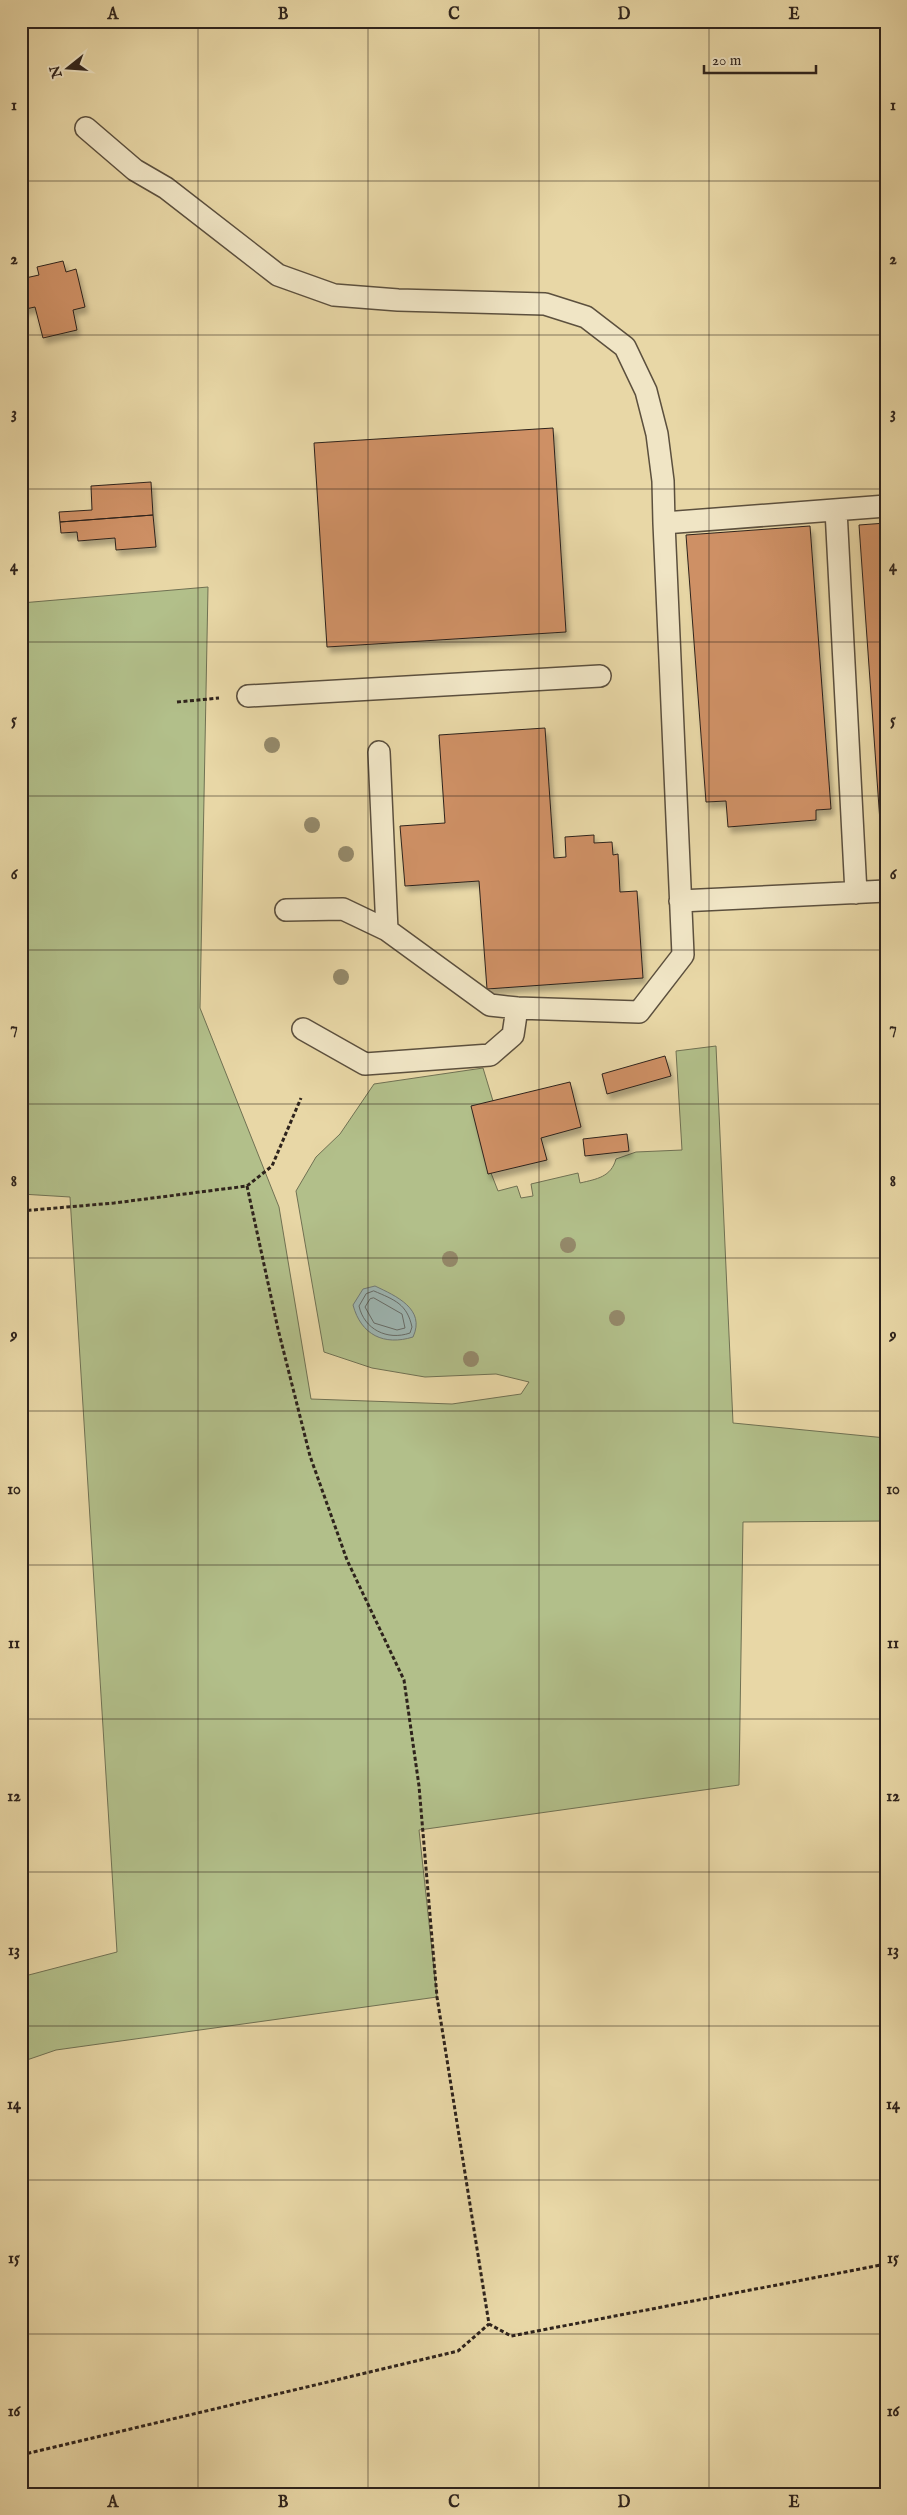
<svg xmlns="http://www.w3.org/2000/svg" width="907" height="2515" viewBox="0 0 907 2515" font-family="'IM FELL English',serif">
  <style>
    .green { fill: #b2bf8a; stroke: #707153 }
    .water { fill: #9db6b3; stroke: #717b77 }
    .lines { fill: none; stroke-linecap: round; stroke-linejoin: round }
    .shore { stroke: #666c68; stroke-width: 1 }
    .building { fill: #ce9065; stroke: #2e231c; filter: url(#shadow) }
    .lane-casing { stroke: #5c503e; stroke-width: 24 }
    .path { stroke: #2e231c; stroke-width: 3; stroke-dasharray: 4 2.5; stroke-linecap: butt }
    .lane { stroke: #f0e5c5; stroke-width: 21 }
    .tree { fill: #94896a }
    .grid { fill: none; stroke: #2e231c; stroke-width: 1; stroke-opacity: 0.55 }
    .neatline { fill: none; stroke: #2e231c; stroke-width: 2 }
    .grid-label { font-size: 16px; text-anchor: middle; font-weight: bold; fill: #2e231c }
  </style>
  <defs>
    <filter id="shadow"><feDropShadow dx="3" dy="5.5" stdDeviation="2.5" flood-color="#0004"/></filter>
  </defs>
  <rect width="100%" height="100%" fill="#e8d7a6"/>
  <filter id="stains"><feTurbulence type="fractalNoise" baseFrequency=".004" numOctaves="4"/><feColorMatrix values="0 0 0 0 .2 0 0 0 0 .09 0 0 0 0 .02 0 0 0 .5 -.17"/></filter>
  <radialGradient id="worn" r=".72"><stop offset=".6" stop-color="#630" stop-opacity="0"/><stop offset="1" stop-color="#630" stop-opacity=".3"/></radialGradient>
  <path class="green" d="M 208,587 L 200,1008 L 279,1207 L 311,1399 L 452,1404 L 521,1394 L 529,1382 L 496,1374 L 425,1377 L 372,1368 L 324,1352 L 296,1191 L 316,1157 L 340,1134 L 374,1084 L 483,1068 L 493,1101 L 488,1174 L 491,1173 L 498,1191 L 517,1186 L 521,1198 L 533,1196 L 531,1184 L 578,1173 L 580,1183 C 597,1179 611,1177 616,1159 L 636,1152 L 682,1150 L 676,1051 L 716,1046 L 733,1423 L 886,1438 L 886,1521 L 743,1522 L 739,1785 L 419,1830 L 437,1997 L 56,2050 L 21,2062 L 21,1977 L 117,1952 L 70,1197 L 21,1194 L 21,603 Z"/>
  <path class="water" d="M 375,1286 C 396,1296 426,1309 413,1337 C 384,1346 361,1335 353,1305 L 363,1289 Z"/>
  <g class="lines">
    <path class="shore" d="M 374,1291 C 395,1300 407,1304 412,1327 L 410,1333 C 387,1341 364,1329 359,1306 L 366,1294 Z
      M 374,1298 L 402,1314 L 405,1328 L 397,1330 L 374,1323 L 365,1307 L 370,1299 Z"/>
  </g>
  <path class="building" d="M 63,261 L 66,272 L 76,269 L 85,307 L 73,310 L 77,330 L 43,338 L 35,307 L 21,310 L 21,279 L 39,275 L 37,267 Z
    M 553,428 L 566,632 L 327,647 L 314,443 Z
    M 151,482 L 153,515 L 60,522 L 59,512 L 92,510 L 91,486 Z
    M 153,515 L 156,547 L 116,550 L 115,538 L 78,541 L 77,532 L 61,533 L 60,522 Z
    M 886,523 L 886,850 L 882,850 L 859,525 Z
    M 810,526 L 831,809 L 816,810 L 816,820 L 728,827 L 726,801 L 706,802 L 686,535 Z
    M 545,728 L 554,858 L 566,857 L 565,837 L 594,835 L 594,843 L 612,842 L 613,855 L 618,854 L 620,892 L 637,891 L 643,978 L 487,989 L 479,881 L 405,886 L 400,826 L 445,823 L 439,735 Z
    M 665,1056 L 671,1076 L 607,1094 L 602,1074 Z
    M 570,1082 L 581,1127 L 541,1138 L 547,1160 L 488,1174 L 471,1106 Z
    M 627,1134 L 629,1151 L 585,1156 L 583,1139 Z"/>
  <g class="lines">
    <g class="lane-casing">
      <path id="lane" d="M 86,128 L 135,170 L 166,188 L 278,275 L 334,295 L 398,300 L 545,304 L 586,317 L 625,347 L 646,391 L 657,434 L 663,481 L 664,523 L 886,506
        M 836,510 L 856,893
        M 248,696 L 600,676
        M 379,752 L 387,930
        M 680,901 L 886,891
        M 286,910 L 343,909 L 387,930 L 490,1005 L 517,1008 L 639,1012 L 683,955 L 664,523
        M 303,1029 L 365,1064 L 490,1055 L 513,1035 L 517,1008"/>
    </g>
    <path class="path" d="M 177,702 L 219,698
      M 247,1186 L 278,1329 L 310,1456 L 347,1560 L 404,1680 L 419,1786 L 437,1997 L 489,2324 L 511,2336 L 886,2264
      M 21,1211 L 114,1203 L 247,1186 L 272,1166 L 301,1098
      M 21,2455 L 458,2351 L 489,2324"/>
    <use href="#lane" class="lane"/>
  </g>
  <g class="tree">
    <circle cx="272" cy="745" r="8"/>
    <circle cx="312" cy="825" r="8"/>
    <circle cx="346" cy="854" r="8"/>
    <circle cx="341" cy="977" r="8"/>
    <circle cx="568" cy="1245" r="8"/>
    <circle cx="450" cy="1259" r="8"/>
    <circle cx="617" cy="1318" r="8"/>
    <circle cx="471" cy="1359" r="8"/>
  </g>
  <path class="grid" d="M 198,21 L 198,2494M 368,21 L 368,2494M 539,21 L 539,2494M 709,21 L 709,2494M 21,181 L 886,181M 21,335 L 886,335M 21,489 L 886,489M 21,642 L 886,642M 21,796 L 886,796M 21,950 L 886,950M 21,1104 L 886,1104M 21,1258 L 886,1258M 21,1411 L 886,1411M 21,1565 L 886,1565M 21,1719 L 886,1719M 21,1872 L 886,1872M 21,2026 L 886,2026M 21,2180 L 886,2180M 21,2334 L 886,2334"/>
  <rect width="907" height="2515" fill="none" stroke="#e8d7a6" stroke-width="55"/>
  <g transform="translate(68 68) rotate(253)" stroke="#f0e5c5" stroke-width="4" paint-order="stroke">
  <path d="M0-4L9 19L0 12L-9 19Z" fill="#2e231c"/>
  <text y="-8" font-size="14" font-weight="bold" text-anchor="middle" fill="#2e231c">N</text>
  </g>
  <path d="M704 65v8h112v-8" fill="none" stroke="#2e231c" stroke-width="2.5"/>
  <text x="712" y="65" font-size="15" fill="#2e231c" stroke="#f0e5c5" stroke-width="4" paint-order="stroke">20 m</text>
  <rect x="28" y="28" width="852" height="2460" class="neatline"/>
  <g class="grid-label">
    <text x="113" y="19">A</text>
    <text x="283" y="19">B</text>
    <text x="454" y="19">C</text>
    <text x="624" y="19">D</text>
    <text x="794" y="19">E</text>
    <text x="14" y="110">1</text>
    <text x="893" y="110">1</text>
    <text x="14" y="264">2</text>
    <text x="893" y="264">2</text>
    <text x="14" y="418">3</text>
    <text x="893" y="418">3</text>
    <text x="14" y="571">4</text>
    <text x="893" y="571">4</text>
    <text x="14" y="725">5</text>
    <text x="893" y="725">5</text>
    <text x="14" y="879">6</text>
    <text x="893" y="879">6</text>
    <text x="14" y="1033">7</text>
    <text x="893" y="1033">7</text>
    <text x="14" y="1186">8</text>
    <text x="893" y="1186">8</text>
    <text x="14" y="1340">9</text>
    <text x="893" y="1340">9</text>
    <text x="14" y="1494">10</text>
    <text x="893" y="1494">10</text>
    <text x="14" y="1648">11</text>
    <text x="893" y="1648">11</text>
    <text x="14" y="1801">12</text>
    <text x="893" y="1801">12</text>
    <text x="14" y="1955">13</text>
    <text x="893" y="1955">13</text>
    <text x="14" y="2109">14</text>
    <text x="893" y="2109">14</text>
    <text x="14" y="2263">15</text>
    <text x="893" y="2263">15</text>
    <text x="14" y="2416">16</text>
    <text x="893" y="2416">16</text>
    <text x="113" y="2507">A</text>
    <text x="283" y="2507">B</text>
    <text x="454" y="2507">C</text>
    <text x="624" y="2507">D</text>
    <text x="794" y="2507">E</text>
  </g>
  <rect width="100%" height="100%" filter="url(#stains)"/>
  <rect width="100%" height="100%" fill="url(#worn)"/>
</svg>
